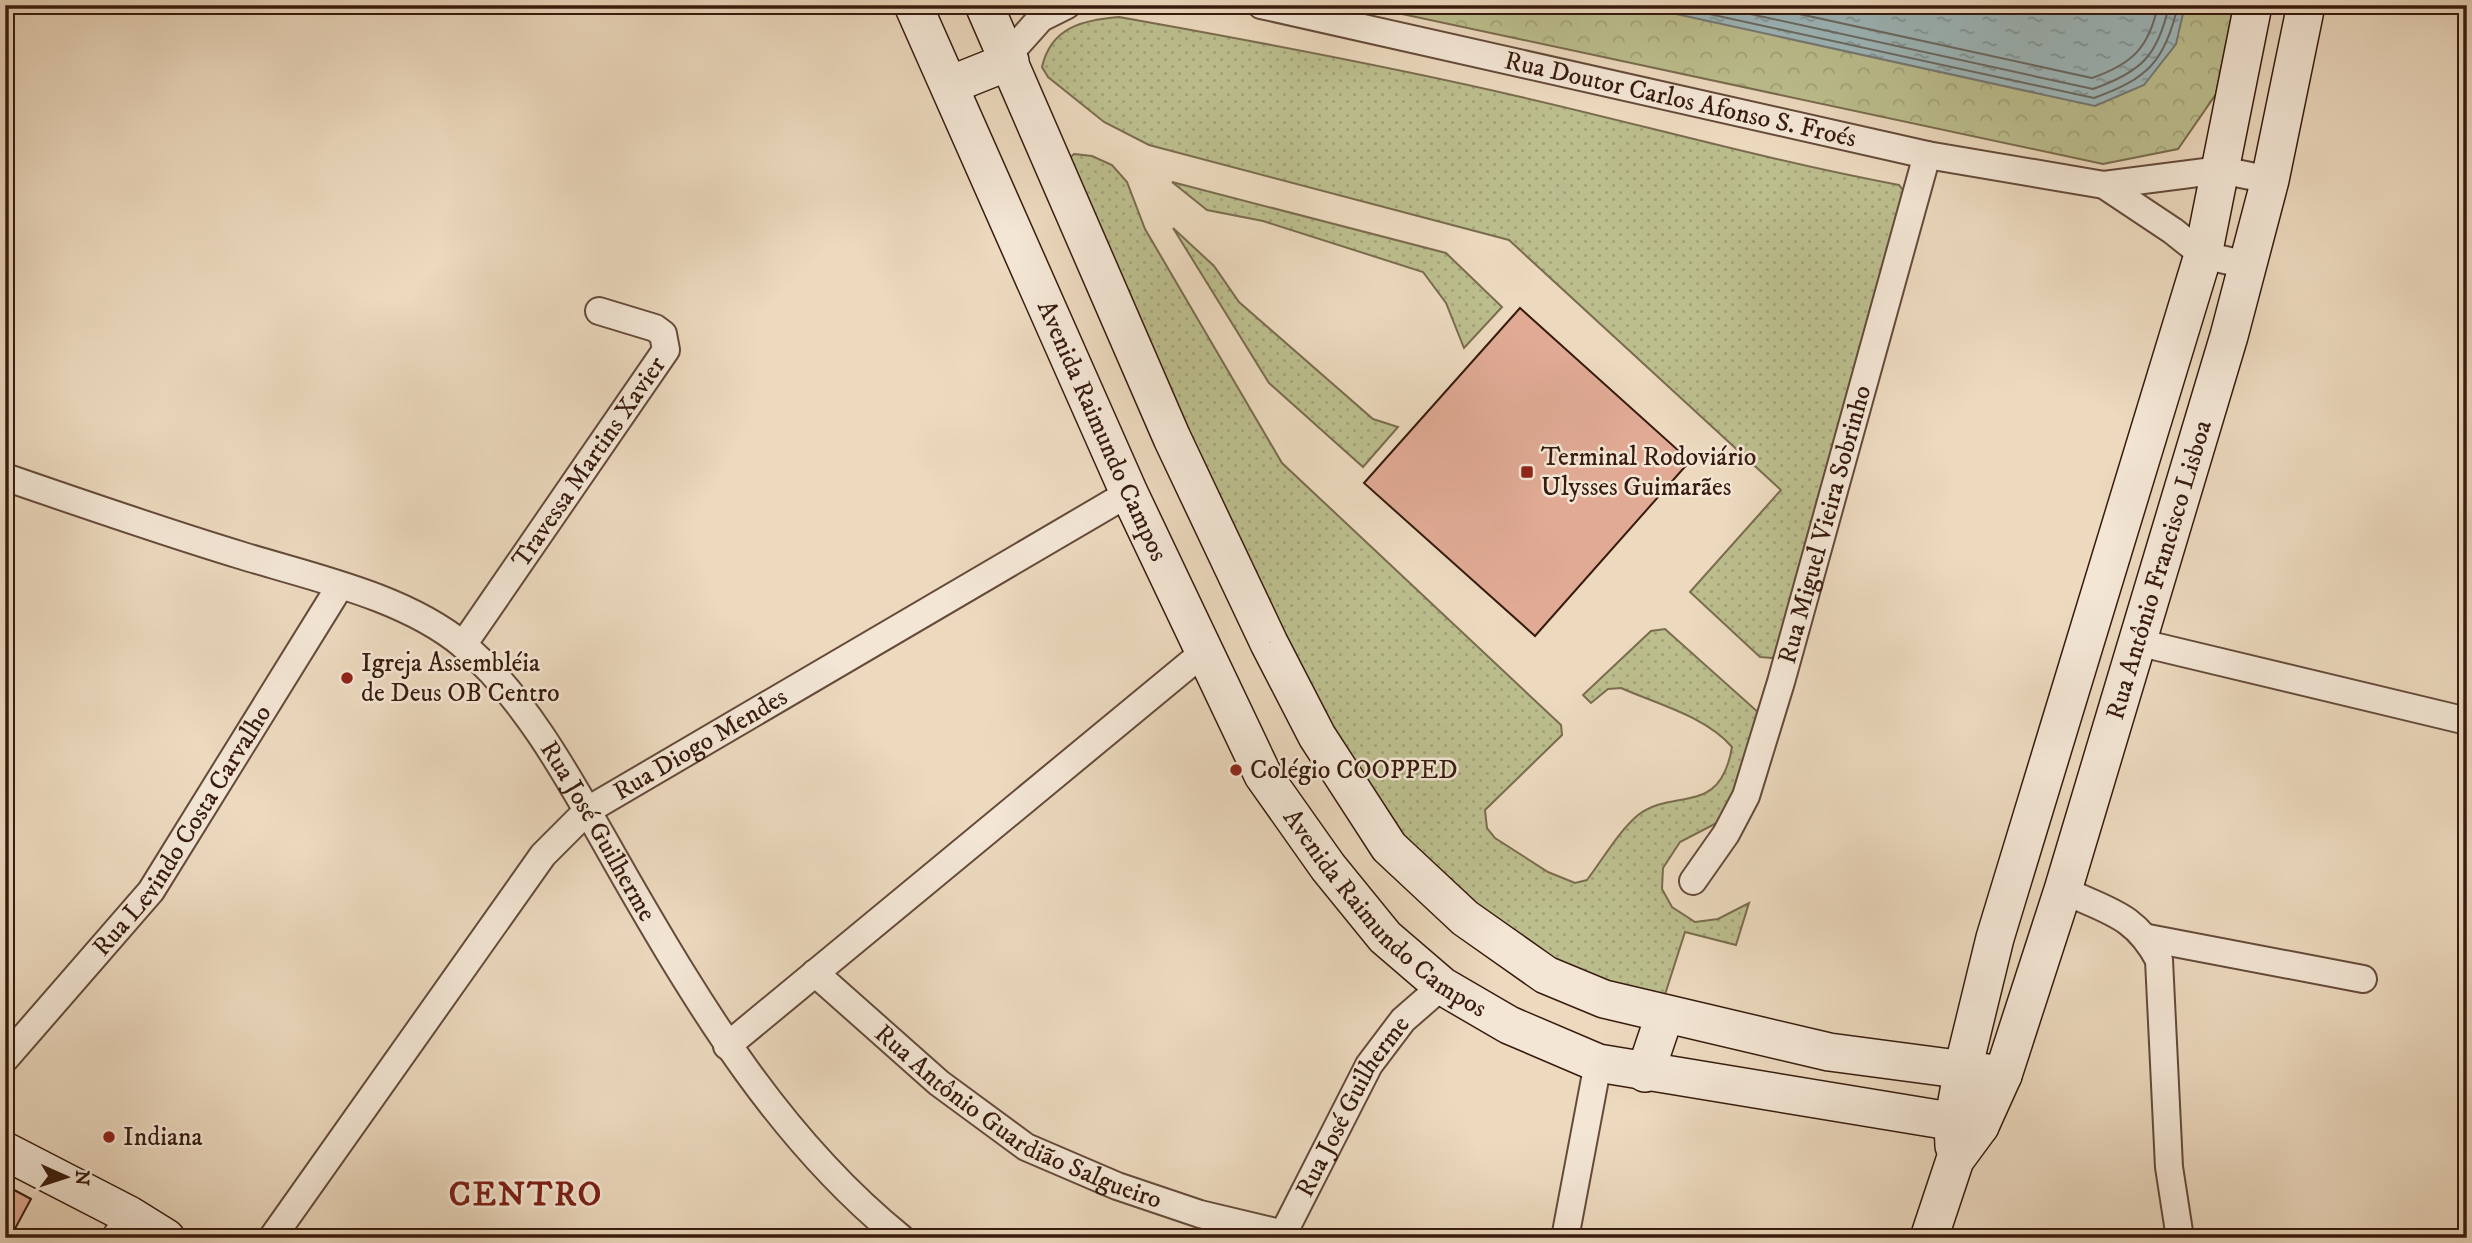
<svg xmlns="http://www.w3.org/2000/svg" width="2472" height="1243" viewBox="0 0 2472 1243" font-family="'IM FELL DW Pica',serif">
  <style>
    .grass { fill: url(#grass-dots); stroke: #7a6c4e; stroke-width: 2 }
    .forest { fill: url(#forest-crowns); stroke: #7a6c4e; stroke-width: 2 }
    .water { fill: url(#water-ripples); stroke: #757976; stroke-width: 2 }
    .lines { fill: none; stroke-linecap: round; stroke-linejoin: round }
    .shore { stroke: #6a6a65; stroke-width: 2 }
    .building { fill: #e0aa94; stroke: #381b0e; stroke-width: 2 }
    .street-casing { stroke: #654a3a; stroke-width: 30 }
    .secondary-casing { stroke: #381b0e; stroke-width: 40 }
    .street { stroke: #f3e6d5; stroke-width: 26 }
    .secondary { stroke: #f3e6d5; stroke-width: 37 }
    .poi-dot { fill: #8f2418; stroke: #f3e6d5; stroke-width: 2.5 }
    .labels { text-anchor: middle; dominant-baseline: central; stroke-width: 5; stroke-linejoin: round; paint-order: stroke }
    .street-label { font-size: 26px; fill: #381b0e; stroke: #f3e6d5 }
    .poi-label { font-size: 26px; fill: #381b0e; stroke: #f3e6d5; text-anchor: start }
    .district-label { font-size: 33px; font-weight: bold; letter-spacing: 2px; fill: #7a1f14; stroke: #f3e6d5 }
  </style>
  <defs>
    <pattern id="grass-dots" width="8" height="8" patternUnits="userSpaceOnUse" patternTransform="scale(1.75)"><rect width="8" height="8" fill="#bcbe8e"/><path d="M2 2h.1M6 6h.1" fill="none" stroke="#a2a379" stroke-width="1.8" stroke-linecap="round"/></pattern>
    <pattern id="forest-crowns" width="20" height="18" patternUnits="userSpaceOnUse" patternTransform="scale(1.75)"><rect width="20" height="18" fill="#bcbe8e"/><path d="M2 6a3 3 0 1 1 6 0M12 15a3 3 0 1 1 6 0" fill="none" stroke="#a2a379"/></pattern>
    <pattern id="water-ripples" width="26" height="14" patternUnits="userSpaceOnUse" patternTransform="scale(1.75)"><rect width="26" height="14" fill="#9db8bc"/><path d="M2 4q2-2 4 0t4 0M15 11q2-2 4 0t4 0" fill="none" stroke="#819597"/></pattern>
  </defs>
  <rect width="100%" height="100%" fill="#ecd9be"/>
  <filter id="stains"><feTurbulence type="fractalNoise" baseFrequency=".00286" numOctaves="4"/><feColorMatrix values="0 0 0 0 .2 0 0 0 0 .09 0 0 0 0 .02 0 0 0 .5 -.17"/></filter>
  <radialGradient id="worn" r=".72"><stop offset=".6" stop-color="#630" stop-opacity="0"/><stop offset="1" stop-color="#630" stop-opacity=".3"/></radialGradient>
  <path class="grass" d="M 1119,17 C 1254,41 1388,66 1521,97 C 1647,126 1771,161 1899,185 L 1909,198 L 1783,649 L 1772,658 L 1760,657 L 1690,592 L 1781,490 L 1509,240 L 1149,145 L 1104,122 L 1048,77 L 1042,67 C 1051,27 1083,20 1119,17 Z
    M 1074,154 L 1092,156 L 1112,165 L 1127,182 L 1145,229 L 1282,463 L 1561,725 L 1562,735 L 1485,810 L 1487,828 L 1495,838 L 1548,872 L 1575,883 L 1587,880 C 1603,859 1618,832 1638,815 C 1674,787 1720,818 1732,747 C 1707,717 1657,704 1621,688 L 1608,689 L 1591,703 L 1583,695 L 1651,631 L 1665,629 L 1759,713 L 1732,815 L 1680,842 L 1663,868 L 1662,889 L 1672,907 L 1695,922 L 1718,919 L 1749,903 L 1736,945 L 1685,932 L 1661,1007 L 1601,985 L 1531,947 L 1456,893 L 1415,854 L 1329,730 L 1231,524 L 1066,161 Z
    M 1172,182 L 1446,253 L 1502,307 L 1464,348 L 1446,303 L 1423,272 L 1263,221 L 1207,210 Z
    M 1173,228 L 1214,266 L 1239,302 L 1373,419 L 1398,427 L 1363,467 L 1269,383 Z"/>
  <path class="forest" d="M 1360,5 L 2234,5 L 2216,94 L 2178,149 L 2103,164 Z"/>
  <path class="water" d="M 1635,5 L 2185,5 L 2176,44 L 2144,85 L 2095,106 Z"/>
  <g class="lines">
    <path class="shore" d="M 1668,5 L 2094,98 C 2147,79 2165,62 2178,5
      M 1709,5 L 2093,89 C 2141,72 2158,56 2169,5
      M 1758,5 L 2092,78 C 2132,64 2149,48 2158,5"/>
  </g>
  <path class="building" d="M 1520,308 L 1690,461 L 1535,636 L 1364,483 Z
    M 5,1185 L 31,1199 L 10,1238 L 5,1238 Z"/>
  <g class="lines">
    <g class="street-casing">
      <g id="street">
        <path id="s1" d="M 1261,5 L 1927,155 L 2104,185 L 2221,170 L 2270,180"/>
        <path d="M 1007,56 L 1041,18 L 1067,5"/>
        <path d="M 2104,185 L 2173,231 L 2203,255 L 2247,265"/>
        <path id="s2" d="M 5,477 C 83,504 161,531 240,555 C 311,577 404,596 463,645 C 531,701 581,801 625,877 C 701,1009 781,1141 901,1238"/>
        <path d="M 2137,642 L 2467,721"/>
        <path id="s3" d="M 463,645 L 666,350 L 663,334 L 655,328 L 599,311"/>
        <path id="s4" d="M 1693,881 L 1726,834 L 1746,796 L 1781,682 L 1927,155"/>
        <path d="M 2063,890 C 2107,911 2135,914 2159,960 L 2169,1167 L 2180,1238"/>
        <path d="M 2148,938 L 2363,979"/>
        <path id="s5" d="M 815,973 L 939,1083 L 1026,1147 L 1117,1186 L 1200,1214 L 1284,1234"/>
        <path d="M 727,1046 L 1204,652"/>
        <path id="s6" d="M 5,1059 L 151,891 L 340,586"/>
        <path d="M 115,1238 L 129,1215"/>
        <path id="s7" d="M 272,1238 L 543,855 L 588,810 L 1129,493"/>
        <path id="s8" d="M 1281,1238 L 1369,1065 L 1403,1020 L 1442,986"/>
        <path d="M 1565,1238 L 1598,1063"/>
      </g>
    </g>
    <g class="secondary-casing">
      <g id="secondary">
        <path id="s9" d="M 913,5 L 1129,493 L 1263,775 L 1328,867 L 1385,937 L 1442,986 L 1509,1025 L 1598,1063 L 1980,1126"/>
        <path d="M 984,5 L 1172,438 L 1269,643 L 1317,736 L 1389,847 L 1465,918 L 1546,975 L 1604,999 L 1829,1052 L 2003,1075"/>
        <path d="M 950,85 L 1010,61"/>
        <path d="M 1645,1073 L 1665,1014"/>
        <path d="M 1954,1146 L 1953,1123 L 1963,1069 L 1995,938 L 2203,255 L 2253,5"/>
        <path d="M 5,1151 L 129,1215 L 166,1238"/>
        <path id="s10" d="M 1929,1238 L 1955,1160 L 1980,1126 L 2003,1075 L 2063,890 L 2229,336 L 2270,180 L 2306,5"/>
      </g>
    </g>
    <use href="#street" class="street"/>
    <use href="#secondary" class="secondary"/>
  </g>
  <g class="poi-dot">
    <rect x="1520" y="465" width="14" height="14" rx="3.5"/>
    <circle cx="347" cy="678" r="7"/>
    <circle cx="1236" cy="770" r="7"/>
    <circle cx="109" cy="1137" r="7"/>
  </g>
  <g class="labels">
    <g class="street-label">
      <text stroke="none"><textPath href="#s1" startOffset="430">Rua Doutor Carlos Afonso S. Froés</textPath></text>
      <text stroke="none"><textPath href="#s9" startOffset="466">Avenida Raimundo Campos</textPath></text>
      <text stroke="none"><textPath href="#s3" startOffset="222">Travessa Martins Xavier</textPath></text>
      <text stroke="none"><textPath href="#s4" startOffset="383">Rua Miguel Vieira Sobrinho</textPath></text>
      <text stroke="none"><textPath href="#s10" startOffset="709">Rua Antônio Francisco Lisboa</textPath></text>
      <text stroke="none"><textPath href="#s7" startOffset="663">Rua Diogo Mendes</textPath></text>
      <text stroke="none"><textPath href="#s6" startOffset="290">Rua Levindo Costa Carvalho</textPath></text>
      <text stroke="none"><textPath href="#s2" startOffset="721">Rua José Guilherme</textPath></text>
      <text stroke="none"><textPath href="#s9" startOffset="1032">Avenida Raimundo Campos</textPath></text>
      <text stroke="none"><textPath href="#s8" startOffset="150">Rua José Guilherme</textPath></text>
      <text stroke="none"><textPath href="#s5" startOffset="252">Rua Antônio Guardião Salgueiro</textPath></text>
    </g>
    <g class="poi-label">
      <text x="1541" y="457">Terminal Rodoviário<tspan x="1541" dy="30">Ulysses Guimarães</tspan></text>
      <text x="361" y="663">Igreja Assembléia<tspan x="361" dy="30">de Deus OB Centro</tspan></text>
      <text x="1250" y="770">Colégio COOPPED</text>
      <text x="123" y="1137">Indiana</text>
    </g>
    <g class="district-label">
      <text x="526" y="1195">CENTRO</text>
    </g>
  </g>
  <rect width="2472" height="1243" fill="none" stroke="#ecd9be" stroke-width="28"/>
  <rect x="7" y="7" width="2458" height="1229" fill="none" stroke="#381b0e" stroke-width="3.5"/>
  <rect x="14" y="14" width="2444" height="1215" fill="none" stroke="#381b0e" stroke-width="2"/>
  <g transform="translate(66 1177) rotate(93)" stroke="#f3e6d5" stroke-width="5" paint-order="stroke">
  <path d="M0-5L12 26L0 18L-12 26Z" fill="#381b0e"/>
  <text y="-10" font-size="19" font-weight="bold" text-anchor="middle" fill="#381b0e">N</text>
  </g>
  <rect width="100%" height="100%" filter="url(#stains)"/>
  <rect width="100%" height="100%" fill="url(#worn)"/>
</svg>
